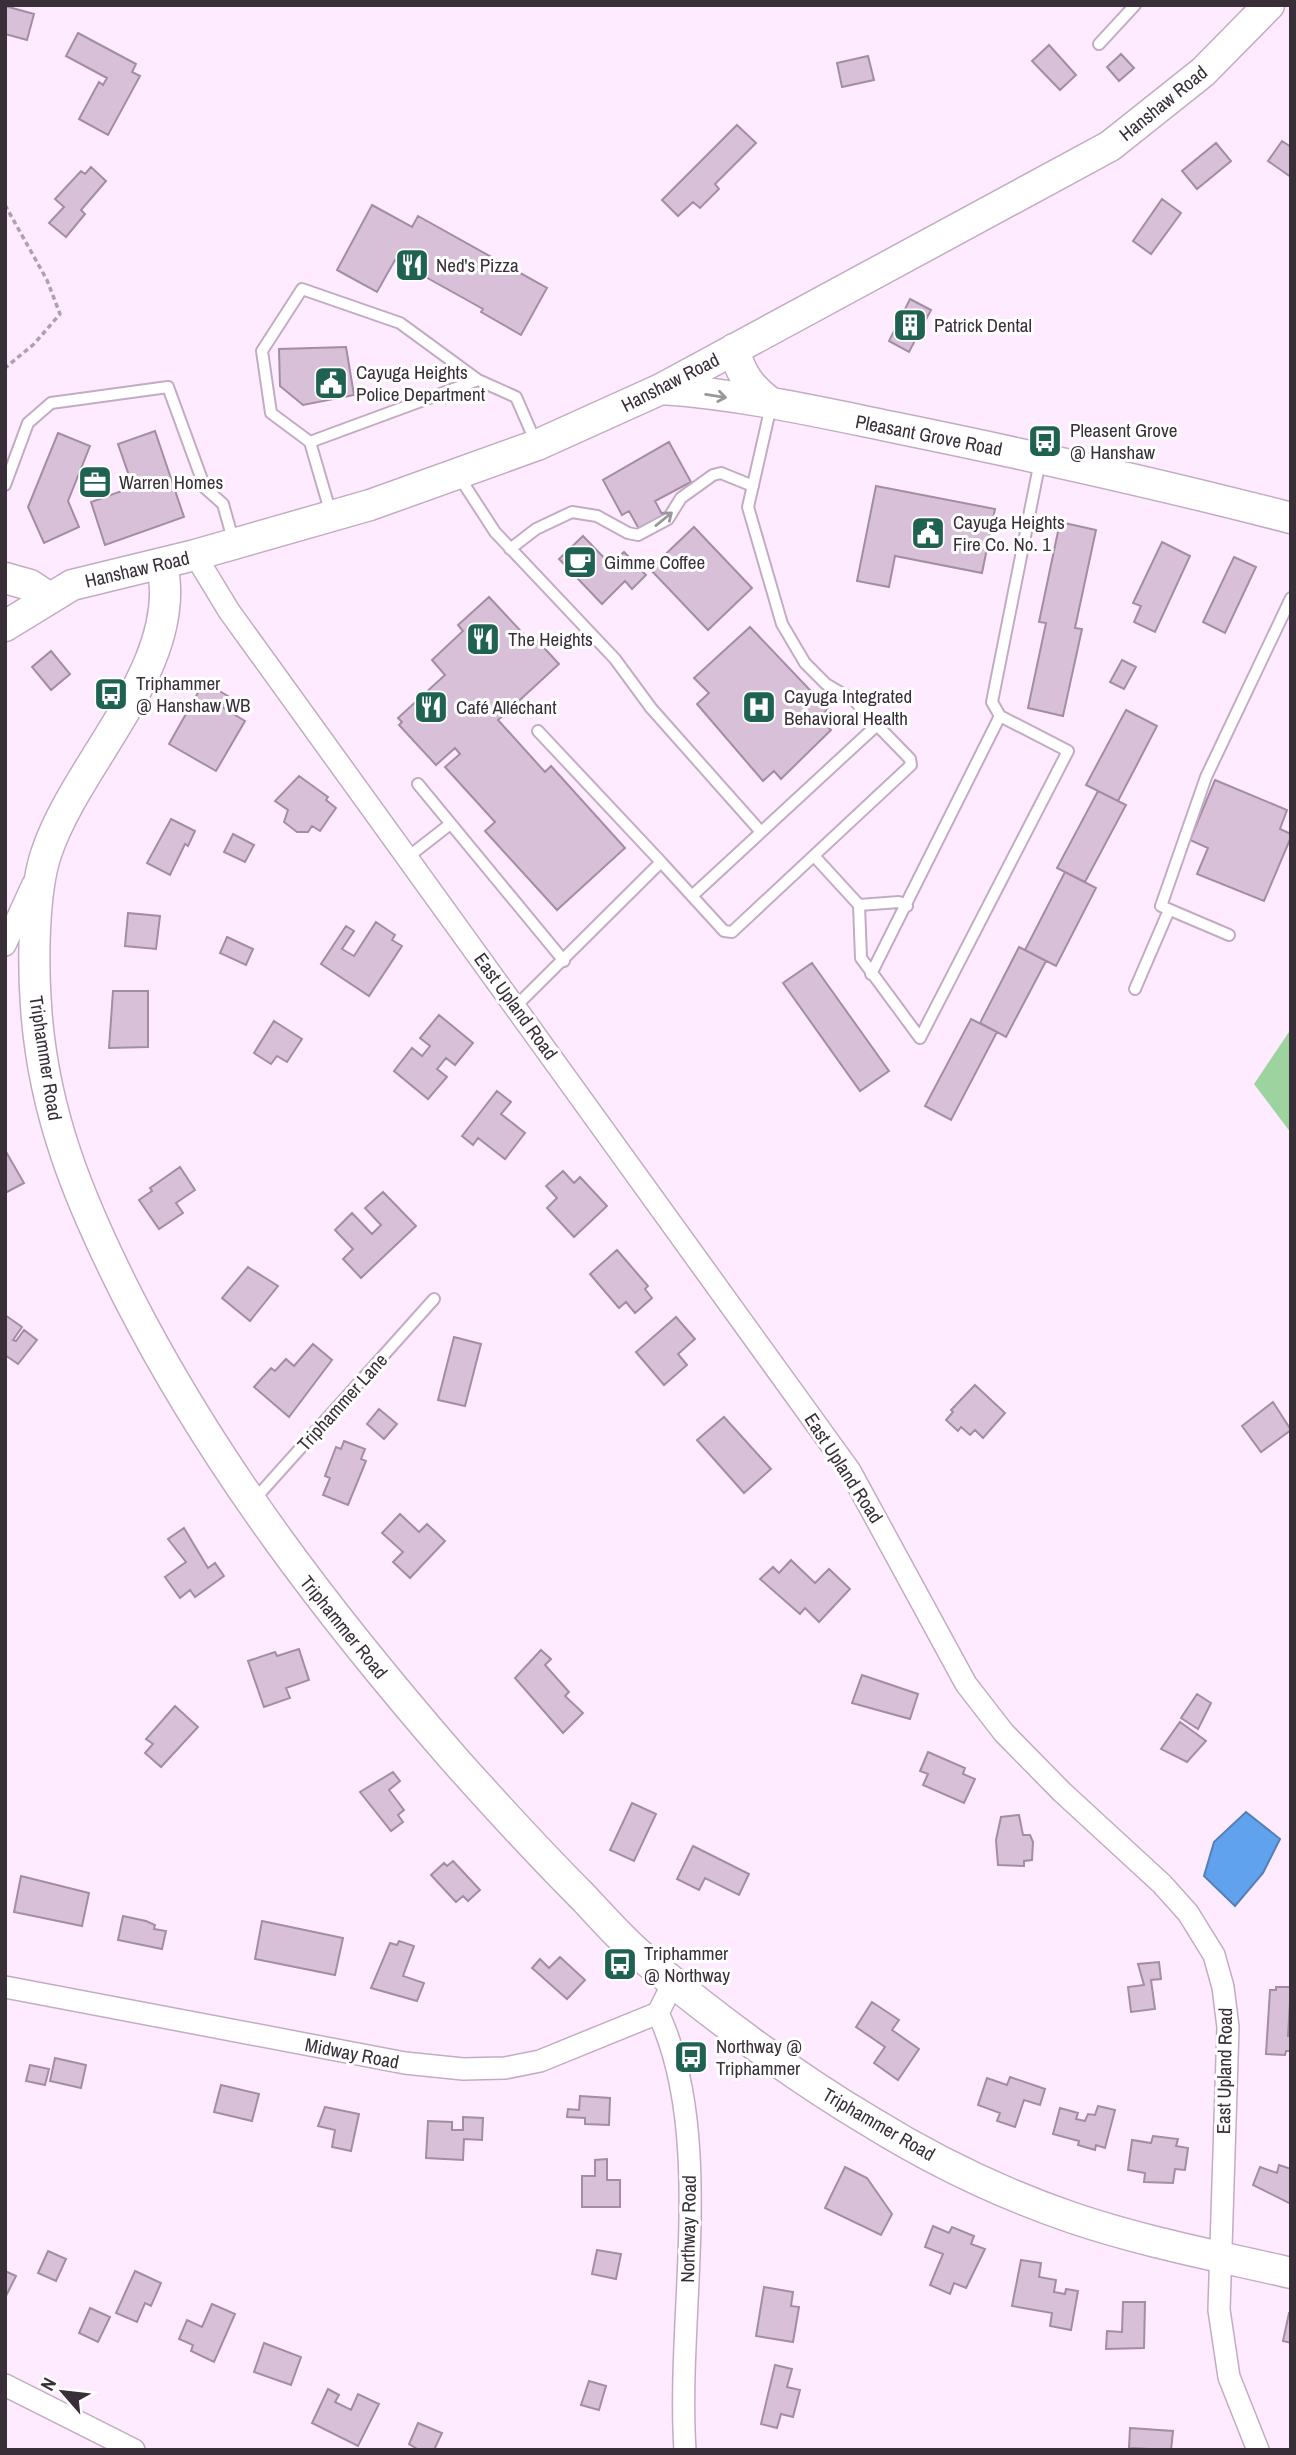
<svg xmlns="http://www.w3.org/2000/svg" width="1296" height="2455" viewBox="0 0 1296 2455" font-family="'Archivo Narrow',sans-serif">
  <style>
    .green { fill: #9dd39f }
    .water { fill: #60a2ed; stroke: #5480b7; stroke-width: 2 }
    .building { fill: #d8c0d8; stroke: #a48da4; stroke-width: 2 }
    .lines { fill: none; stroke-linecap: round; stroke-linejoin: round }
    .lane-casing { stroke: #c3acc3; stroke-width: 14 }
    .street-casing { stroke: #c3acc3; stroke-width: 24 }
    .secondary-casing { stroke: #c3acc3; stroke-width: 33 }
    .path { stroke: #af9faf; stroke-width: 3.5; stroke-dasharray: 5 3.5; stroke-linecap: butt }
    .lane { stroke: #fff; stroke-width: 10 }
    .street { stroke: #fff; stroke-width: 21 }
    .secondary { stroke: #fff; stroke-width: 30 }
    .oneway { stroke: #9c979c }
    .labels { text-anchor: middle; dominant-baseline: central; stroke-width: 6; stroke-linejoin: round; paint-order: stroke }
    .street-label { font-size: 19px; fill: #392f39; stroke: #fff }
    .poi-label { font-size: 19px; fill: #392f39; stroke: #fff; text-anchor: start }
  </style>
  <rect width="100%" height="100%" fill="#ffebff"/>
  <path class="green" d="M 1291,1029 L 1291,1133 L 1254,1084 Z"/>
  <path class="water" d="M 1246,1812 L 1280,1839 L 1263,1873 L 1235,1906 L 1204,1876 L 1214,1842 Z"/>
  <path class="building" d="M 5,6 L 34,14 L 27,40 L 5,34 Z
    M 78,33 L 136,64 L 132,72 L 140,76 L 108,135 L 79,119 L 99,82 L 103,85 L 107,78 L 66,56 Z
    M 1049,45 L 1076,75 L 1060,90 L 1032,61 Z
    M 1121,54 L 1134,68 L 1119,81 L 1107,67 Z
    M 868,56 L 874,80 L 842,87 L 837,63 Z
    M 737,125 L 756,143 L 715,184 L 719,189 L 700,208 L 693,202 L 678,216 L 662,200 Z
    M 1282,141 L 1291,147 L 1291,177 L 1268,161 Z
    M 1216,143 L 1231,161 L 1197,189 L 1182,171 Z
    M 91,167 L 106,181 L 81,210 L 85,214 L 66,237 L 49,223 L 64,207 L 55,199 L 81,171 L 85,174 Z
    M 1162,199 L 1181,213 L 1151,254 L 1133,241 Z
    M 372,205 L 412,227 L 418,216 L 547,288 L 521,335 L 481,312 L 483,309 L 395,260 L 377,292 L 337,270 Z
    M 910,299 L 931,310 L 909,352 L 889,341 Z
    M 346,347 L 354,395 L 303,405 L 280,386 L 279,349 Z
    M 155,431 L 184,517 L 105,545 L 91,502 L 133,487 L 118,444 Z
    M 58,433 L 90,446 L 68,501 L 79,527 L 44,543 L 28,507 Z
    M 669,442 L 691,482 L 655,501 L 663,516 L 639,529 L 629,511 L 622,515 L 603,480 Z
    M 876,486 L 995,509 L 982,573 L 895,556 L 889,587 L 857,581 Z
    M 1060,522 L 1096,530 L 1075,628 L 1082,629 L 1063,716 L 1028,708 L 1046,623 L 1039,622 Z
    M 694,527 L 752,588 L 708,630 L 650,569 Z
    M 583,536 L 610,564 L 624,552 L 646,575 L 632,589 L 625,581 L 602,604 L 559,559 Z
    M 1162,542 L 1190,556 L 1155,632 L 1134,622 L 1141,606 L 1133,603 Z
    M 1234,557 L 1256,567 L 1225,633 L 1203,622 Z
    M 489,597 L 531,642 L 535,638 L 559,664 L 498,720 L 545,772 L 551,766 L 625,848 L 557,910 L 485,831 L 495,822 L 445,767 L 460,754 L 455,748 L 436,765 L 399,725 L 402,722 L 398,718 L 445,675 L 432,660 L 463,631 L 458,625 Z
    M 750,627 L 828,709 L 819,718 L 831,730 L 781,779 L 774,771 L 763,781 L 697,704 L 709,693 L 694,678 Z
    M 51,651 L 70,674 L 51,690 L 32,667 Z
    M 1122,660 L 1136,667 L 1124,689 L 1110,682 Z
    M 204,682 L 228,696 L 222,707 L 245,721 L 216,771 L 169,744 Z
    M 1126,710 L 1157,726 L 1118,801 L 1086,785 Z
    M 299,776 L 328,797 L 326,800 L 336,808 L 320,831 L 312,826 L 308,832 L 297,832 L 284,822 L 288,810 L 275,801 Z
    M 1215,780 L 1287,810 L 1280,829 L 1291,834 L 1291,837 L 1264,901 L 1197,874 L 1208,848 L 1190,840 Z
    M 1098,791 L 1126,805 L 1085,882 L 1057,868 Z
    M 171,819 L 195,831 L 188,846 L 185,844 L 170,875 L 147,863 Z
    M 233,834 L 254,845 L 245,862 L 224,852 Z
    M 1065,872 L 1096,888 L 1056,966 L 1025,950 Z
    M 128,913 L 160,916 L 156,949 L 125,946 Z
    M 376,922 L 395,935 L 392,940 L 402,946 L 369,996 L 321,964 L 346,926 L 354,931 L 342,949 L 354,956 Z
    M 227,937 L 253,949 L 246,965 L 220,953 Z
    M 1019,947 L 1046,961 L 1006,1037 L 980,1023 Z
    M 812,963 L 889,1071 L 860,1091 L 783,983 Z
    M 113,991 L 148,991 L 148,1047 L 109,1048 Z
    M 439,1015 L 473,1043 L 455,1065 L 446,1058 L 437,1069 L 447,1077 L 428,1099 L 394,1071 L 412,1048 L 422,1056 L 430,1046 L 420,1038 Z
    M 971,1019 L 997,1032 L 951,1120 L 925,1106 Z
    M 274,1021 L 302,1039 L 287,1062 L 277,1056 L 271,1064 L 254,1053 Z
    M 497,1091 L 511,1102 L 501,1114 L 525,1133 L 505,1159 L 478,1138 L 473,1145 L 462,1136 Z
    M 5,1150 L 24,1183 L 5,1193 Z
    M 180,1167 L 195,1190 L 176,1203 L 183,1213 L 159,1229 L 139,1200 L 152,1191 L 150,1188 Z
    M 563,1171 L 574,1183 L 580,1177 L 607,1206 L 574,1237 L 547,1208 L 557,1198 L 546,1186 Z
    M 383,1192 L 416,1226 L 361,1278 L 343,1259 L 353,1249 L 335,1230 L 352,1213 L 372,1234 L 381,1225 L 365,1208 Z
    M 617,1250 L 648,1286 L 645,1289 L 652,1298 L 635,1313 L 626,1302 L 619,1308 L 590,1274 Z
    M 248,1267 L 278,1286 L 250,1321 L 222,1298 Z
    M 5,1315 L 22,1327 L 13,1340 L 16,1341 L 24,1330 L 37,1340 L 18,1364 L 5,1355 Z
    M 676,1317 L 695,1339 L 678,1354 L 687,1365 L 664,1385 L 636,1352 Z
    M 454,1337 L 481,1344 L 465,1406 L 438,1400 Z
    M 313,1344 L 332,1360 L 289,1417 L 254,1387 L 271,1368 L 275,1371 L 286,1359 L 294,1366 Z
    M 975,1385 L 1005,1413 L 983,1438 L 975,1430 L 970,1435 L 961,1427 L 958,1431 L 946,1420 L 953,1412 L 951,1410 Z
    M 1273,1402 L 1291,1430 L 1261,1452 L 1242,1426 Z
    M 379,1409 L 397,1424 L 384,1439 L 367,1424 Z
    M 724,1417 L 771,1469 L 744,1493 L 697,1440 Z
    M 344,1441 L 365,1449 L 361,1459 L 366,1461 L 348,1505 L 323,1495 L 330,1478 L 325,1476 L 336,1447 L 341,1449 Z
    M 400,1514 L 419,1532 L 427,1524 L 445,1541 L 410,1578 L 393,1562 L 403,1552 L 382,1533 Z
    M 184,1528 L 208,1568 L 215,1563 L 224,1576 L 195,1597 L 190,1590 L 180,1598 L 165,1577 L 186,1562 L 168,1539 Z
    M 791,1560 L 815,1583 L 829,1569 L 850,1589 L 819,1622 L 805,1608 L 800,1614 L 760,1579 L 773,1567 L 779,1573 Z
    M 299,1649 L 309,1680 L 286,1688 L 290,1698 L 264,1707 L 248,1661 L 275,1652 L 277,1656 Z
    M 541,1650 L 551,1659 L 545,1665 L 569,1692 L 565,1696 L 583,1713 L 563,1733 L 515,1678 Z
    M 862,1675 L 918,1694 L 910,1719 L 852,1703 Z
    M 1197,1694 L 1211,1703 L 1198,1729 L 1181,1718 Z
    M 175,1706 L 198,1727 L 161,1767 L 145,1753 L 153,1744 L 146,1739 Z
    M 1180,1722 L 1206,1741 L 1187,1762 L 1161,1749 Z
    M 928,1752 L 965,1768 L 963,1774 L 975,1779 L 964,1803 L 923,1785 L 928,1774 L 920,1771 Z
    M 393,1772 L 400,1781 L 389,1790 L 404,1810 L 398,1815 L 403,1822 L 391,1831 L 360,1792 Z
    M 632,1803 L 656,1814 L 634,1861 L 610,1850 Z
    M 1019,1815 L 1023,1835 L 1030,1835 L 1033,1842 L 1032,1860 L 1024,1861 L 1024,1866 L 998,1865 L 996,1840 L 1001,1817 Z
    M 693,1846 L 749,1874 L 739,1895 L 705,1878 L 699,1890 L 677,1879 Z
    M 453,1861 L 480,1890 L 468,1901 L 463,1896 L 456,1902 L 431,1875 L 444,1863 L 447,1866 Z
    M 21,1876 L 89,1893 L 82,1926 L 14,1912 Z
    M 123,1916 L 146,1921 L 155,1925 L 154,1929 L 166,1931 L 162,1949 L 118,1940 Z
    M 262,1921 L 343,1938 L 335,1975 L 255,1959 Z
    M 399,1941 L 414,1946 L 403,1976 L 424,1983 L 417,2001 L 371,1988 L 390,1943 L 397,1945 Z
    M 560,1957 L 585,1980 L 567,1999 L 532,1968 L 540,1959 L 549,1968 Z
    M 1159,1962 L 1161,1979 L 1151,1980 L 1155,2009 L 1131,2012 L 1128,1987 L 1144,1985 L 1138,1964 Z
    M 1276,1987 L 1291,1987 L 1288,2036 L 1291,2036 L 1291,2051 L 1286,2051 L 1285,2055 L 1266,2054 L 1270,1990 L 1276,1990 Z
    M 872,2002 L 899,2020 L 892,2030 L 919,2049 L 898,2080 L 874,2063 L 885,2047 L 856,2027 Z
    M 55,2058 L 86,2065 L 81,2088 L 50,2081 Z
    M 30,2065 L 49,2069 L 45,2085 L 26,2081 Z
    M 1010,2077 L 1045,2089 L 1040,2105 L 1024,2100 L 1015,2127 L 997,2121 L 1000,2113 L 978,2105 L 987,2078 L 1007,2085 Z
    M 221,2085 L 259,2094 L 252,2121 L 214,2112 Z
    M 580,2096 L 610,2098 L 609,2125 L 585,2124 L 585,2118 L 567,2117 L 568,2109 L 579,2110 Z
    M 1098,2106 L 1115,2110 L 1105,2148 L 1096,2145 L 1095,2150 L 1078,2145 L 1079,2141 L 1053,2134 L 1060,2108 L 1078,2113 L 1076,2119 L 1085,2121 L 1088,2114 L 1095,2115 Z
    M 325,2107 L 359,2114 L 351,2151 L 332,2147 L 335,2130 L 318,2126 Z
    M 463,2117 L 483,2118 L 482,2140 L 464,2139 L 463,2160 L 426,2158 L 428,2121 L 452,2122 L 452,2130 L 463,2130 Z
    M 1153,2136 L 1178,2139 L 1176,2146 L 1188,2148 L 1185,2170 L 1175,2169 L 1173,2183 L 1144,2182 L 1145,2173 L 1128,2170 L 1132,2140 L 1151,2143 Z
    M 607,2159 L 607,2180 L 620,2180 L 620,2207 L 582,2207 L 582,2176 L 595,2176 L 595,2160 Z
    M 1279,2165 L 1291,2169 L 1291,2204 L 1253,2185 L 1260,2167 L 1277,2173 Z
    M 845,2167 L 867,2178 L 892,2214 L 881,2235 L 825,2208 Z
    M 933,2226 L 949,2233 L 952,2227 L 974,2236 L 971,2244 L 985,2249 L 966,2288 L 954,2283 L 950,2294 L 930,2285 L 943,2254 L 925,2247 Z
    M 597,2250 L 621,2254 L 616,2279 L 592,2274 Z
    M 48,2251 L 66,2259 L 56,2281 L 38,2273 Z
    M 1021,2260 L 1041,2263 L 1039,2277 L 1056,2280 L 1054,2292 L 1065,2294 L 1066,2289 L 1078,2291 L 1071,2330 L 1050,2326 L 1052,2313 L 1012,2306 Z
    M 5,2271 L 16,2276 L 6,2296 L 5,2296 Z
    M 135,2271 L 161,2283 L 151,2306 L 145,2303 L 137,2322 L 116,2313 Z
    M 764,2287 L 793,2292 L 791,2306 L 799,2307 L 793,2342 L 756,2336 Z
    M 1123,2302 L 1145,2302 L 1144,2348 L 1106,2349 L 1107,2331 L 1122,2332 Z
    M 212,2304 L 235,2314 L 214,2362 L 191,2351 L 193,2345 L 179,2339 L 187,2320 L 202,2327 Z
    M 90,2308 L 110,2317 L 98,2342 L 79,2333 Z
    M 1289,2313 L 1291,2313 L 1291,2343 L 1283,2341 Z
    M 264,2343 L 301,2357 L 291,2385 L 254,2372 Z
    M 775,2365 L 792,2369 L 787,2387 L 800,2390 L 793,2417 L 781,2414 L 777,2428 L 761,2424 Z
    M 589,2381 L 606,2386 L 599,2410 L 581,2405 Z
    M 328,2389 L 339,2395 L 335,2402 L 351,2410 L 358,2394 L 379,2404 L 358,2446 L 312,2423 Z
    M 418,2423 L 442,2433 L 434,2450 L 419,2450 L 409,2444 Z
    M 1130,2428 L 1173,2431 L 1171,2450 L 1129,2448 Z"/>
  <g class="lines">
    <g class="lane-casing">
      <path id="lane" d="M 1099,44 L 1135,5
        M 310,442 L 478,380
        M 458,475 L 495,532 L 615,659 L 651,708 L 761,832
        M 5,485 L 28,423 L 51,403 L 168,387 L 205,488 L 223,504 L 234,543
        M 331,514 L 310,442 L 271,413 L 262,351 L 302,289 L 400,323 L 478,380 L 516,397 L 536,443
        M 510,549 L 536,529 L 572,512 L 597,516 L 628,533 L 638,535 L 668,519 L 681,498 L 713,475 L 721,473 L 753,486
        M 538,731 L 661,862
        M 418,784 L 564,961
        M 408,857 L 449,825
        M 815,857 L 859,905 L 861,958 L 920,1038 L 1068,751 L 1000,716 L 992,702 L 1040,461
        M 692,896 L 724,931 L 732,932 L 911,765 L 910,759 L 877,725
        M 859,905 L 899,902 L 907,906
        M 1229,935 L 1161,906 L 1206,777 L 1291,598
        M 871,974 L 1000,716
        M 1135,989 L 1169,910
        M 516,1006 L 661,862 L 692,896 L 877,725 L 855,701 L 826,684 L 805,663 L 782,624 L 748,507 L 771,406
        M 254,1500 L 434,1299"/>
    </g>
    <g class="street-casing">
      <path id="street" d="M 195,555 L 229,611 L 850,1471 L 966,1684 L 1004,1733 L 1062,1792 L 1162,1884 L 1188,1913 L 1214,1955 L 1223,1987 L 1228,2027 L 1219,2310 L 1229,2377 L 1258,2450
        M 5,945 L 33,884
        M 5,1987 L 405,2063 L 463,2069 L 505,2068 L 540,2061 L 658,2013 L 674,1981
        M 658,2013 C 716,2137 676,2315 685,2450
        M 5,2385 L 134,2450"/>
    </g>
    <g class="secondary-casing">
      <path id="secondary" d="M 734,349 C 741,375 750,387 771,403
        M 661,389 C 740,394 819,412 897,428 C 1029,455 1160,484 1291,518
        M 162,564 C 185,665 76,762 46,854 C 33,893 33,965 36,1006 C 43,1114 80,1202 128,1297 C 215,1467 329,1615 454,1759 C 496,1806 538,1852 583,1897 C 602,1917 620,1938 641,1956 C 713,2016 790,2074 871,2122 C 934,2161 1003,2194 1073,2218 C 1144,2242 1218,2256 1291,2273
        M 5,578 L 30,585 L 48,597
        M 5,626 L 72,585 L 195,555 L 370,505 L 537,445 L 661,389 L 1110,146 L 1203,72 L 1269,5"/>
    </g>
    <path class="path" d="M 5,205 L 47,280 L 60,314 L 34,344 L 5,368"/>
    <use href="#lane" class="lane"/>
    <use href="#street" class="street"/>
    <use href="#secondary" class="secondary"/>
  </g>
  <defs><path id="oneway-shaft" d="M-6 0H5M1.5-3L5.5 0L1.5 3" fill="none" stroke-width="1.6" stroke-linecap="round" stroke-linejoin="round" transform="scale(1.75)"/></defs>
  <g class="oneway">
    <use href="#oneway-shaft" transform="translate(716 396) rotate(9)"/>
    <use href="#oneway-shaft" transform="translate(664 519) rotate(-39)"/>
  </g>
  <defs>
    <g id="restaurant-square" transform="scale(1.75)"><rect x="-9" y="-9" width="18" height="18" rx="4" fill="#206252" stroke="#fff"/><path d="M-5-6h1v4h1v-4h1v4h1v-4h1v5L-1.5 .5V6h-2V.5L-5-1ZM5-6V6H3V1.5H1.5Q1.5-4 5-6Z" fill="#fff"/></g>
    <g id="building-square" transform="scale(1.75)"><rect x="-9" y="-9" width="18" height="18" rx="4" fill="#206252" stroke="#fff"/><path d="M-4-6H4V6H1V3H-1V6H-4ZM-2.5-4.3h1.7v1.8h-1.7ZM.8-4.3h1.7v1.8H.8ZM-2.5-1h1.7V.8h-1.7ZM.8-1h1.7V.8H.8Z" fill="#fff"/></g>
    <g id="civic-square" transform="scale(1.75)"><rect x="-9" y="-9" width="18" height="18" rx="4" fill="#206252" stroke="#fff"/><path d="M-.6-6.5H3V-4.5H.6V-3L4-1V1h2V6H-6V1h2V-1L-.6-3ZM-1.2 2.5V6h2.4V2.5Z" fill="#fff"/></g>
    <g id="bus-square" transform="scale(1.75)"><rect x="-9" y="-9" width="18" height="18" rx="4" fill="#206252" stroke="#fff"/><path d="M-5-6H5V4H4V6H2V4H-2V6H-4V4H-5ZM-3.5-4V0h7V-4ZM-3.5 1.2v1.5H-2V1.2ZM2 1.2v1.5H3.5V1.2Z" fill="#fff"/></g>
    <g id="office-square" transform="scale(1.75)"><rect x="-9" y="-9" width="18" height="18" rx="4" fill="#206252" stroke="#fff"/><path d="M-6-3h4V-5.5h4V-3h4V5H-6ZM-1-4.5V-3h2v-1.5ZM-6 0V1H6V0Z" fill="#fff"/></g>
    <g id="cafe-square" transform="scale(1.75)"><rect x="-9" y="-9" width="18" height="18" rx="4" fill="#206252" stroke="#fff"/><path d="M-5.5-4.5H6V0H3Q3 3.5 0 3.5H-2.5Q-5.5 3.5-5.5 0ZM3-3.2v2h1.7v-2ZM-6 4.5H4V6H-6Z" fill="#fff"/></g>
    <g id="hospital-square" transform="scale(1.75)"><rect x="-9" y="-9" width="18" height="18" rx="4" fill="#206252" stroke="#fff"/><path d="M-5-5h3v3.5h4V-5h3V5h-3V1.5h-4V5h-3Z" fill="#fff"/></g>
  </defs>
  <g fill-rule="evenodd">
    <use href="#restaurant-square" x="412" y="265"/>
    <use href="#building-square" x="910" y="325"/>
    <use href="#civic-square" x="331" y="383"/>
    <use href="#bus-square" x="1045" y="441"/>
    <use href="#office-square" x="95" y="482"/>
    <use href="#civic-square" x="928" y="533"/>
    <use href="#cafe-square" x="580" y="562"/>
    <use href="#restaurant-square" x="483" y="639"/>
    <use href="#bus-square" x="111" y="694"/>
    <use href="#restaurant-square" x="431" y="707"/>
    <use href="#hospital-square" x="759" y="707"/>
    <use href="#bus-square" x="620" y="1964"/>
    <use href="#bus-square" x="691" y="2057"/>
  </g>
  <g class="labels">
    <g class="street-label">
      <text transform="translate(1163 103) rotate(-39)">Hanshaw Road</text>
      <text transform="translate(670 382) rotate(-27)">Hanshaw Road</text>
      <text transform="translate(929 435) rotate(11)">Pleasant Grove Road</text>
      <text transform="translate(137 569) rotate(-13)">Hanshaw Road</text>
      <text transform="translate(516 1006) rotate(54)">East Upland Road</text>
      <text transform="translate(46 1058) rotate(81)">Triphammer Road</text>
      <text transform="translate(342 1402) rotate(-48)">Triphammer Lane</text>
      <text transform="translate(844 1468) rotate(57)">East Upland Road</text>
      <text transform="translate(344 1627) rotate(51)">Triphammer Road</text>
      <text transform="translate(352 2053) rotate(11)">Midway Road</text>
      <text transform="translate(1224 2071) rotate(-89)">East Upland Road</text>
      <text transform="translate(879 2124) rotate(30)">Triphammer Road</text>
      <text transform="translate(688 2229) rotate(-89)">Northway Road</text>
    </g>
    <g class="poi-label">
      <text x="436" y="265">Ned's Pizza</text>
      <text x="934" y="325">Patrick Dental</text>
      <text x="356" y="372">Cayuga Heights<tspan x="356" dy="22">Police Department</tspan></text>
      <text x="1070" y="430">Pleasent Grove<tspan x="1070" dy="22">@ Hanshaw</tspan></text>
      <text x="119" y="482">Warren Homes</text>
      <text x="953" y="522">Cayuga Heights<tspan x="953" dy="22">Fire Co. No. 1</tspan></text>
      <text x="604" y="562">Gimme Coffee</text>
      <text x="508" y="639">The Heights</text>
      <text x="136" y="683">Triphammer<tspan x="136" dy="22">@ Hanshaw WB</tspan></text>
      <text x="784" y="696">Cayuga Integrated<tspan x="784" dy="22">Behavioral Health</tspan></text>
      <text x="456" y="707">Café Alléchant</text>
      <text x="644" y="1953">Triphammer<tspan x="644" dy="22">@ Northway</tspan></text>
      <text x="716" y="2046">Northway @<tspan x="716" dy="22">Triphammer</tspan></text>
    </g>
  </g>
  <rect width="1296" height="2455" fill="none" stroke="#392f39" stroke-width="14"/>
  <g transform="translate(63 2392) rotate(298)" stroke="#ffffff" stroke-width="5" paint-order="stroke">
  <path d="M0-5L12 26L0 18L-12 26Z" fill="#392f39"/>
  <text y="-10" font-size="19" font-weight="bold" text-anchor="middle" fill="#392f39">N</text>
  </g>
</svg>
